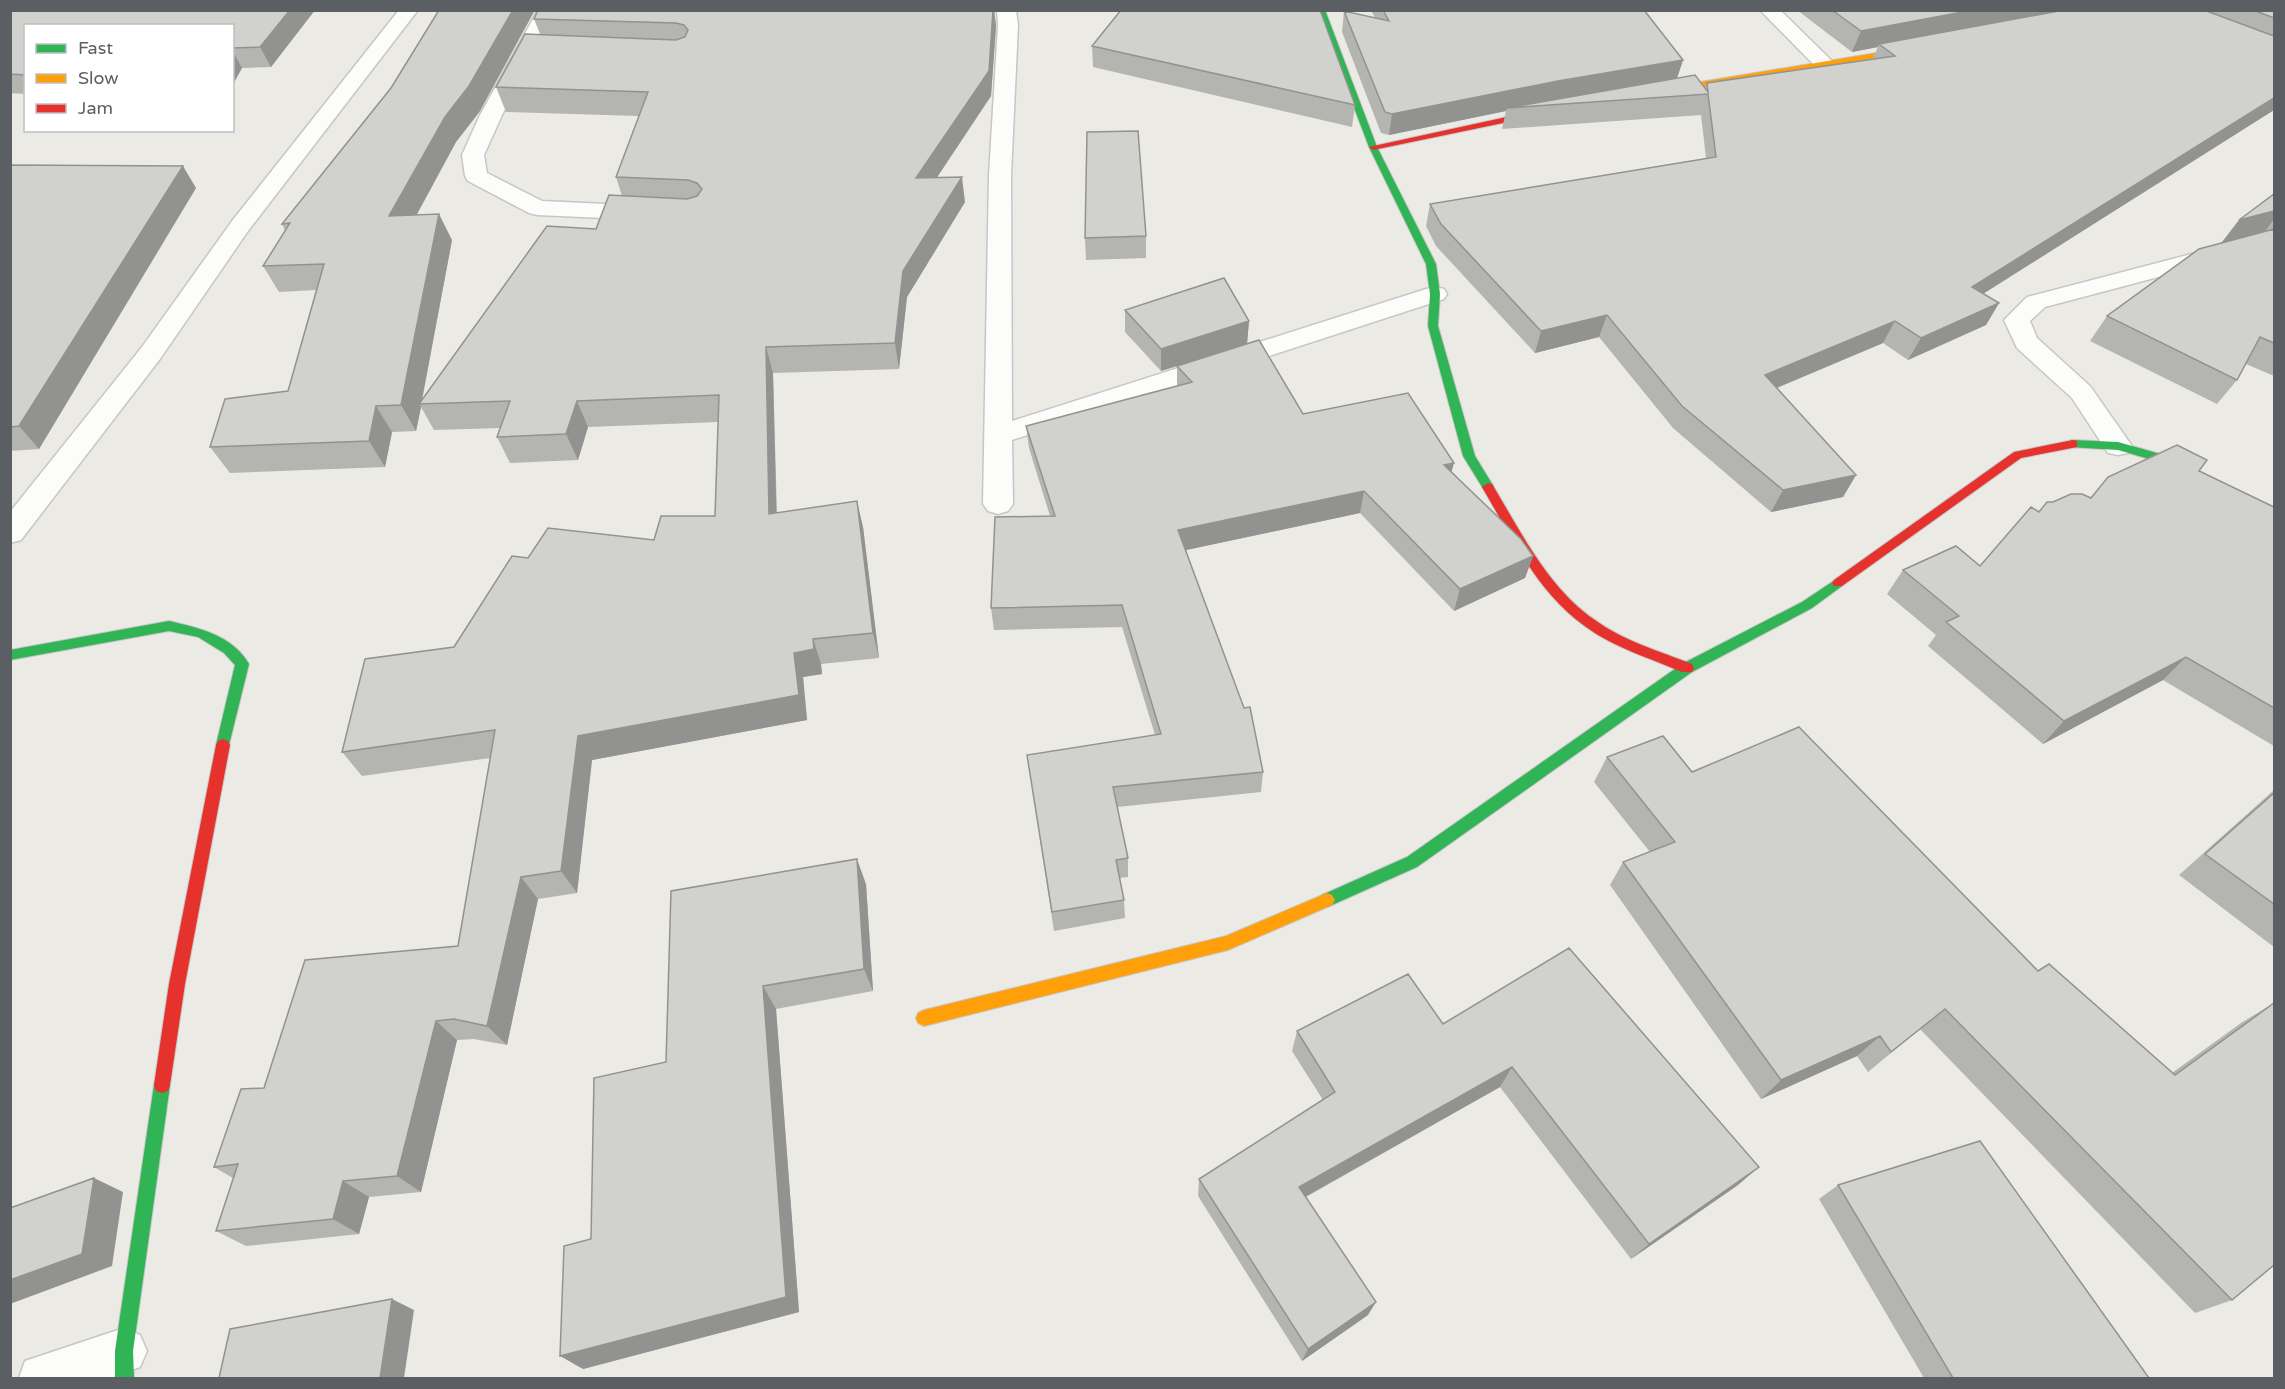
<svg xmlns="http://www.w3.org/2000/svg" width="2285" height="1389" viewBox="0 0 2285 1389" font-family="'Varela Round',sans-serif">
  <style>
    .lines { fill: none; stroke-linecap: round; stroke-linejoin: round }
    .street-casing { stroke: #c7c6c6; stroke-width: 3 }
    .fast-casing { stroke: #c8c7c7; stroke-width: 2 }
    .slow-casing { stroke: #c8c7c7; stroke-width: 2 }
    .jam-casing { stroke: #c8c7c7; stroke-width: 2 }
    .street { fill: #fcfcfb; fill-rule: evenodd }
    .fast { fill: #30b455; fill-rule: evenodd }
    .slow { fill: #ff9f0a; fill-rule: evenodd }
    .jam { fill: #e5322d; fill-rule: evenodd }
    .wall { fill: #b4b4b1 }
    .shaded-wall { fill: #929290 }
    .building { fill: #d1d1ce; stroke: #929290; stroke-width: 1.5 }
  </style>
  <rect width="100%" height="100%" fill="#ebeae5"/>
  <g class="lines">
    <g class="street-casing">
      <path id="street" d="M 399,10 L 418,10 L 248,231 L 160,359 L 21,540 L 10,543 L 10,512 L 142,347 L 232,221 Z
        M 538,10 L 557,10 L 502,115 L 484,155 L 487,173 L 542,201 L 648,206 L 656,208 L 660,213 L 656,218 L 648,220 L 537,215 L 529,213 L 468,181 L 465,176 L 462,155 L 480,115 Z
        M 997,10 L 1016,10 L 1018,25 L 1011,175 L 1012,421 L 1426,289 L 1435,287 L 1444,289 L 1447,294 L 1444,299 L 1012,440 L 1013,504 L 1008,511 L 998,514 L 988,511 L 983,504 L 989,175 L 998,25 Z
        M 1760,10 L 1780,10 L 1832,61 L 1835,65 L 1832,69 L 1818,69 Z
        M 2222,246 L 2230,248 L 2234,253 L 2230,258 L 2045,307 L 2030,321 L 2037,338 L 2090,386 L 2132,446 L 2128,453 L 2118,455 L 2108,453 L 2072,398 L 2017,348 L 2004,320 L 2027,297 Z
        M 124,1328 L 140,1335 L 147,1351 L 140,1367 L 111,1378 L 19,1378 L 25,1361 Z"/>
    </g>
    <g class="fast-casing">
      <path id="fast" d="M 1317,10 L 1325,10 L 1377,147 L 1436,264 L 1440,294 L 1438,326 L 1475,456 L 1494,487 L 1492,490 L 1484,490 L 1463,456 L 1428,326 L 1430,294 L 1426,264 L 1369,147 Z
        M 2073,440 L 2118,442 L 2171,457 L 2274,509 L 2274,518 L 2163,463 L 2118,450 L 2069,447 L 2069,441 Z
        M 1838,578 L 1844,583 L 1842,586 L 1812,608 L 1692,672 L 1417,867 L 1332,905 L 1327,907 L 1322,905 L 1319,900 L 1322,895 L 1407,857 L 1682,664 L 1802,602 Z
        M 169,621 C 199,628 232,635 249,664 L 228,749 L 218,749 L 216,745 L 235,665 L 224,653 L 198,637 L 169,631 L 10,660 L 10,650 Z
        M 162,1077 L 168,1079 L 170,1085 L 133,1351 L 134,1378 L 115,1378 L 115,1351 L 154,1085 L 156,1079 Z"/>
    </g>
    <g class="slow-casing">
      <path id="slow" d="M 1918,46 L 1921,46 L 1921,50 L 1658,95 L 1654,92 L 1658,89 Z
        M 1327,893 L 1332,895 L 1335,900 L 1332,905 L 1228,950 L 924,1026 L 918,1023 L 916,1018 L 918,1013 L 924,1010 L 1226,936 Z"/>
    </g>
    <g class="jam-casing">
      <path id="jam" d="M 1548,108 L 1551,109 L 1551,113 L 1373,150 L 1369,147 Z
        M 2073,440 L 2077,441 L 2077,447 L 2021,458 L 1842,586 L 1834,586 L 1832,583 L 1834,580 L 2014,452 Z
        M 1488,483 L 1492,484 C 1521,532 1548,588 1595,620 C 1624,641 1659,651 1692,664 L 1694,668 L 1692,672 L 1682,672 C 1650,658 1615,648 1586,627 C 1538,594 1511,536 1482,487 Z
        M 223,739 L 228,741 L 230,745 L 185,984 L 170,1085 L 168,1091 L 162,1093 L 156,1091 L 154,1085 L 169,984 L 216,745 L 218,741 Z"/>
    </g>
    <use href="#street" class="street"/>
    <use href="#fast" class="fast"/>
    <use href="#slow" class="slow"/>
    <use href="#jam" class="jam"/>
  </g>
  <path class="wall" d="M 10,10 L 315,10 L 271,67 L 242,68 L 232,86 L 232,26 L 26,26 L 26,94 L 10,93 Z
    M 538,10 L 994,10 L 996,26 L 991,96 L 937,177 L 965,202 L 907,297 L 899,369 L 773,373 L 777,513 L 863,527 L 879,658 L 821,664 L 822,674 L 803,677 L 807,720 L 592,760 L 577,893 L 538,899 L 507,1045 L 474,1039 L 457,1040 L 421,1192 L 369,1197 L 359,1234 L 246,1246 L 216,1231 L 233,1178 L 214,1167 L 264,1088 L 458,946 L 490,758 L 362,776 L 342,752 L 454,647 L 528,558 L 654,540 L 715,516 L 718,422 L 588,427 L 578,460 L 510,463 L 497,437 L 500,428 L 434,430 L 421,407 L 416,431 L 392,432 L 385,467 L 230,473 L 210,447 L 288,391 L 316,290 L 279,292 L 263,266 L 285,230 L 282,224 L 480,111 L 456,142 L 416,215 L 452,240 L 422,401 L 596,229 L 622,196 L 616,177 L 639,116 L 506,112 L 496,87 L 540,34 L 534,19 Z
    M 1371,10 L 1644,10 L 1683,60 L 1677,78 L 1705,88 L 1707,83 L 1872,60 L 1878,47 L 1852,52 L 1797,10 L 2274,10 L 2274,110 L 1983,294 L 1999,303 L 1986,325 L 1908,360 L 1883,343 L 1777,388 L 1856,475 L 1843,497 L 1771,512 L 1673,428 L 1599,337 L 1535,353 L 1436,246 L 1426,226 L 1430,204 L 1706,158 L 1701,115 L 1502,129 L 1506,111 L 1389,135 L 1381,133 L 1342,32 L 1344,11 L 1375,18 Z
    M 1092,46 L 1355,105 L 1352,127 L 1093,67 Z
    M 10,165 L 196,188 L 39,449 L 10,451 Z
    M 2274,194 L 2274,376 L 2246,364 L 2237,380 L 2217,404 L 2090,341 L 2107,316 L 2221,243 L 2239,220 Z
    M 1146,236 L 1146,258 L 1086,260 L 1085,238 Z
    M 1125,310 L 1249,321 L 1247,344 L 1161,371 L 1125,332 Z
    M 1177,366 L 1303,414 L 1452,472 L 1533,556 L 1525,578 L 1454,611 L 1360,513 L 1186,550 L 1263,772 L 1261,792 L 1117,807 L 1128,858 L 1128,877 L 1120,878 L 1124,900 L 1125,918 L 1054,931 L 1027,755 L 1155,735 L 1122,627 L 994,630 L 991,608 L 1050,516 L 1029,448 L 1026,426 L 1177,386 Z
    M 2199,471 L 2274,507 L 2274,746 L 2163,680 L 2043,744 L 1928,646 L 1936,635 L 1887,594 L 1903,570 L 1980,566 L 2039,512 L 2053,502 L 2091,498 Z
    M 1607,757 L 1692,772 L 2038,971 L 2172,1073 L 2241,1023 L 2274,1003 L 2232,1300 L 2195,1313 L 1920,1029 L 1868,1072 L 1857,1056 L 1761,1099 L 1610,885 L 1623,862 L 1650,852 L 1594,782 Z
    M 2274,790 L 2274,947 L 2179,875 Z
    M 866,884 L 873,991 L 776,1009 L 799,1312 L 583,1369 L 591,1239 L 666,1062 Z
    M 1443,1024 L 1738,1185 L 1631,1259 L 1500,1087 L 1306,1197 L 1368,1315 L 1302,1361 L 1198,1196 L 1199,1179 L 1323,1100 L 1292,1051 L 1297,1031 Z
    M 1838,1185 L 2149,1378 L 1924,1378 L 1819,1199 Z"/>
  <path class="shaded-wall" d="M 290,10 L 315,10 L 271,67 L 260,47 Z
    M 513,10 L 535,10 L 480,111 L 456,142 L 402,242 L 389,216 L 445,117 Z
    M 993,10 L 994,10 L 996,26 L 991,96 L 920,203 L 916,178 Z
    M 1973,10 L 2072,10 L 1879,44 L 1878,47 L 1852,52 L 1861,31 Z
    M 232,50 L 242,68 L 232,86 Z
    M 1683,60 L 1676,81 L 1507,108 L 1506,111 L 1389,135 L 1392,114 L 1558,81 Z
    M 2274,98 L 2274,110 L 1959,309 L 1972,287 Z
    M 183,166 L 196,188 L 39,449 L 19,426 Z
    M 962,177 L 965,202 L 907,297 L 899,369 L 895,343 L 903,271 Z
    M 2274,211 L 2274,219 L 2264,233 L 2221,244 L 2239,220 Z
    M 439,214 L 452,240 L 421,404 L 419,404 L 421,407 L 416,431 L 401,405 Z
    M 1999,303 L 1986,325 L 1908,360 L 1921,338 Z
    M 1607,315 L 1599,337 L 1535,353 L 1541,331 Z
    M 1249,321 L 1247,344 L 1161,371 L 1161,349 Z
    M 1895,321 L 1883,343 L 1755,397 L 1765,375 Z
    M 766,347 L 773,373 L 777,540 L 769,514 Z
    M 577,401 L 588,427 L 578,460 L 566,434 Z
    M 376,406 L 392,432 L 385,467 L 369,441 Z
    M 1454,463 L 1448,485 L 1444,465 Z
    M 1856,475 L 1843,497 L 1771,512 L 1783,490 Z
    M 1364,491 L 1360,513 L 1177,552 L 1178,530 Z
    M 857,501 L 863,527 L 879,658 L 873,633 Z
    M 1533,556 L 1525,578 L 1454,611 L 1460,589 Z
    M 813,639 L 821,664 L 822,674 L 803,677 L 807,720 L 592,760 L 577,893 L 561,871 L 578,736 L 794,653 Z
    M 2186,657 L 2163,680 L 2043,744 L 2064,721 Z
    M 857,859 L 866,884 L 873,991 L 864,969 Z
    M 521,877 L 538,899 L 507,1045 L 487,1026 Z
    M 763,986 L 776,1009 L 799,1312 L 583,1369 L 560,1356 Z
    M 436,1021 L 457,1040 L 421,1192 L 397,1176 Z
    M 1880,1036 L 1857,1056 L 1761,1099 L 1781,1080 Z
    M 1512,1067 L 1500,1087 L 1294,1203 L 1299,1187 Z
    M 1759,1167 L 1738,1185 L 1631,1259 L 1649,1244 Z
    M 94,1178 L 123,1192 L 112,1266 L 10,1304 L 10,1280 Z
    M 343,1181 L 369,1197 L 359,1234 L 333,1219 Z
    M 392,1299 L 414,1310 L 404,1378 L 380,1378 Z
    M 1376,1302 L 1368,1315 L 1302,1361 L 1308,1349 Z"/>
  <path class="building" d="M 10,10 L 290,10 L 260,47 L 232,48 L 232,26 L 26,26 L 26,75 L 10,74 Z
    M 439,10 L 513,10 L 469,86 L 445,117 L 389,216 L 439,214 L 401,405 L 376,406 L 369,441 L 210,447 L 225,399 L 288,391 L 324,264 L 263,266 L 290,223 L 282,224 L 391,88 Z
    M 538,10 L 993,10 L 989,71 L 916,178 L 962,177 L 903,271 L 895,343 L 766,347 L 769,514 L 857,501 L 873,633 L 813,639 L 814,649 L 794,653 L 799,695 L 578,736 L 561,871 L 521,877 L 487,1026 L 454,1019 L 436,1021 L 397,1176 L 343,1181 L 333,1219 L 216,1231 L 238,1164 L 214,1167 L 241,1089 L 264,1088 L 305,960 L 458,946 L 495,730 L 342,752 L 365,659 L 454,647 L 512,556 L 528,558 L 548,528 L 654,540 L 661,516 L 715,516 L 719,395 L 577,401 L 566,434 L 497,437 L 510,401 L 419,404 L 547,226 L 596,229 L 609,195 L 687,199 L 697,196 L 702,189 L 697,183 L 688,180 L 616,177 L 648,92 L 496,87 L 525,34 L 676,40 L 685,37 L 688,30 L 684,25 L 676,23 L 534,19 Z
    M 1121,10 L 1320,10 L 1355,105 L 1092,46 Z
    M 1383,10 L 1644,10 L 1683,60 L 1558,81 L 1392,114 L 1385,112 L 1344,11 L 1389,21 Z
    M 1832,10 L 1973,10 L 1861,31 Z
    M 2064,10 L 2204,10 L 2274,36 L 2274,98 L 1972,287 L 1999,303 L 1921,338 L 1895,321 L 1765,375 L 1856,475 L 1783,490 L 1682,406 L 1607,315 L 1541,331 L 1441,224 L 1430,204 L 1716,157 L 1708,94 L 1507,108 L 1695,75 L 1708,92 L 1707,83 L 1895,56 L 1879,44 Z
    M 2253,10 L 2274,10 L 2274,18 Z
    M 1138,131 L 1146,236 L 1085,238 L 1087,132 Z
    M 10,165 L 183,166 L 19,426 L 10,427 Z
    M 2274,194 L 2274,211 L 2239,220 Z
    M 2274,229 L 2274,343 L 2260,337 L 2237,380 L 2107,316 L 2199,249 Z
    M 1224,278 L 1249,321 L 1161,349 L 1125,310 Z
    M 1259,340 L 1303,414 L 1408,393 L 1454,463 L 1444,465 L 1521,539 L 1533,556 L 1460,589 L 1364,491 L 1178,530 L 1244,708 L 1250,707 L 1263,772 L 1113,787 L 1128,858 L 1116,860 L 1124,900 L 1052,912 L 1027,755 L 1161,734 L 1122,605 L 991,608 L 995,517 L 1055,516 L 1026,426 L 1192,382 L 1177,366 Z
    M 2177,445 L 2207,460 L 2199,471 L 2274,507 L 2274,708 L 2186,657 L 2064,721 L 1946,622 L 1959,616 L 1903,570 L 1956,546 L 1980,566 L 2031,507 L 2039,512 L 2047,502 L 2053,502 L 2071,494 L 2082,494 L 2091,498 L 2108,477 Z
    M 1799,727 L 2038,971 L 2049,964 L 2175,1075 L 2274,1003 L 2274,1265 L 2232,1300 L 1945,1009 L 1891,1052 L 1880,1036 L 1781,1080 L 1623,862 L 1675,842 L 1607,757 L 1663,736 L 1692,772 Z
    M 2274,793 L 2274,904 L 2205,854 Z
    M 857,859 L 864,969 L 763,986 L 786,1297 L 560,1356 L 564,1246 L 591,1239 L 594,1078 L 666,1062 L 671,891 Z
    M 1569,948 L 1759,1167 L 1649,1244 L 1512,1067 L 1299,1187 L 1376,1302 L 1308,1349 L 1199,1179 L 1335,1092 L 1297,1031 L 1408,974 L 1443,1024 Z
    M 1980,1141 L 2149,1378 L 1953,1378 L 1838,1185 Z
    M 94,1178 L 82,1254 L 10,1280 L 10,1208 Z
    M 392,1299 L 380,1378 L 219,1378 L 230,1329 Z"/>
  <rect width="2285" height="1389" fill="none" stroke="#5b5f63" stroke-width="24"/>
  <rect x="24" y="24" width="210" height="108" fill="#ffffff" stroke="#bdbfc1" stroke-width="1.5"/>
  <rect x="36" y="44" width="30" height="9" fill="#30b455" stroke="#bdbfc1" stroke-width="1.5"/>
  <text x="78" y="54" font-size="18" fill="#5b5f63">Fast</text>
  <rect x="36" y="74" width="30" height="9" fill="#ff9f0a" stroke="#bdbfc1" stroke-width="1.5"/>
  <text x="78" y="84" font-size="18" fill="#5b5f63">Slow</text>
  <rect x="36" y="104" width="30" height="9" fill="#e5322d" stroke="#bdbfc1" stroke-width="1.5"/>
  <text x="78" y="114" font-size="18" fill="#5b5f63">Jam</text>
</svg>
